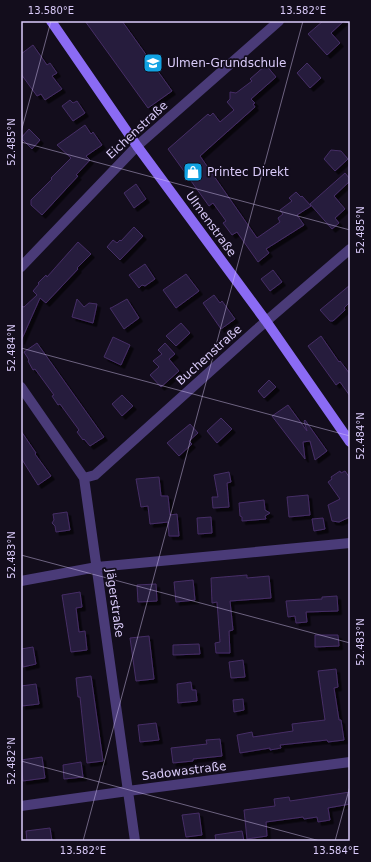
<svg xmlns="http://www.w3.org/2000/svg" width="371" height="862" viewBox="0 0 371 862" font-family="'DejaVu Sans',sans-serif">
  <style>
    .building { fill: #281b3c; stroke: #452e66; filter: url(#shadow) }
    .lines { fill: none; stroke-linecap: round; stroke-linejoin: round }
    .street { stroke: #4a3b78; stroke-width: 10 }
    .secondary { stroke: #8b6bf4; stroke-width: 10 }
    .ticks { fill: none; stroke: #dbccfb; stroke-width: 1; stroke-opacity: 0.45 }
    .labels { text-anchor: middle; dominant-baseline: central; stroke-width: 3.5; stroke-linejoin: round; paint-order: stroke }
    .poi-label { font-size: 12px; fill: #dbccfb; stroke: #130d1c; text-anchor: start }
    .street-label { font-size: 12px; fill: #dbccfb; stroke: #130d1c }
    .neatline { fill: none; stroke: #dbccfb; stroke-width: 1.5 }
    .ticks-label { font-size: 10px; text-anchor: middle; fill: #dbccfb }
  </style>
  <defs>
    <filter id="shadow"><feDropShadow dx="3.5" dy="3.5" stdDeviation="0" flood-color="#0009"/></filter>
  </defs>
  <rect width="100%" height="100%" fill="#130d1c"/>
  <path class="building" d="M 85,21 L 122,21 L 172,91 L 148,108 Z
    M 323,21 L 344,21 L 331,33 L 340,43 L 327,55 L 308,34 Z
    M 33,45 L 47,65 L 50,63 L 57,73 L 52,76 L 62,89 L 45,100 L 41,94 L 37,96 L 21,74 L 21,54 Z
    M 307,63 L 321,78 L 310,88 L 297,73 Z
    M 266,65 L 276,77 L 251,99 L 255,103 L 253,104 L 255,107 L 200,156 L 257,238 L 280,222 L 278,218 L 283,214 L 280,210 L 292,201 L 289,198 L 296,192 L 301,197 L 302,196 L 311,206 L 297,215 L 304,225 L 266,249 L 269,253 L 258,262 L 237,232 L 232,235 L 223,223 L 226,221 L 213,203 L 209,206 L 168,149 L 208,114 L 210,116 L 213,113 L 220,122 L 234,110 L 227,102 L 230,99 L 230,92 L 236,93 L 252,81 L 250,79 Z
    M 70,100 L 73,103 L 77,101 L 85,113 L 73,121 L 62,106 Z
    M 85,125 L 91,134 L 93,132 L 102,145 L 86,156 L 90,160 L 76,175 L 78,176 L 42,215 L 31,205 L 31,200 L 52,179 L 51,178 L 71,158 L 57,145 Z
    M 29,129 L 40,140 L 32,149 L 21,138 Z
    M 331,150 L 341,151 L 348,159 L 335,171 L 324,159 Z
    M 345,173 L 350,179 L 350,181 L 334,196 L 345,209 L 335,218 L 339,223 L 332,229 L 310,204 Z
    M 136,184 L 146,199 L 134,208 L 124,193 Z
    M 134,227 L 143,236 L 120,260 L 107,247 L 113,240 L 117,243 L 120,240 L 121,241 Z
    M 78,242 L 91,254 L 77,268 L 78,269 L 46,303 L 40,298 L 21,341 L 21,306 L 24,307 L 37,295 L 33,291 L 39,284 L 38,283 L 46,275 L 47,277 Z
    M 145,264 L 155,279 L 145,286 L 142,285 L 139,288 L 129,275 Z
    M 273,270 L 282,282 L 270,291 L 261,279 Z
    M 186,274 L 199,291 L 176,308 L 163,290 Z
    M 350,285 L 350,302 L 344,308 L 345,310 L 333,321 L 330,321 L 320,310 Z
    M 214,295 L 220,303 L 222,301 L 235,319 L 221,329 L 203,303 Z
    M 77,299 L 84,307 L 89,303 L 97,304 L 93,323 L 72,317 Z
    M 127,299 L 139,318 L 124,329 L 110,308 L 111,308 Z
    M 181,323 L 190,333 L 176,346 L 166,336 Z
    M 321,336 L 339,362 L 340,361 L 350,374 L 350,396 L 340,382 L 336,385 L 308,346 Z
    M 113,337 L 130,345 L 121,365 L 104,357 Z
    M 37,343 L 104,437 L 90,446 L 84,439 L 83,440 L 77,432 L 79,430 L 60,404 L 58,405 L 52,396 L 54,395 L 35,369 L 33,370 L 28,361 L 29,360 L 24,352 Z
    M 165,343 L 175,354 L 169,359 L 179,371 L 161,387 L 150,375 L 159,367 L 153,361 L 162,354 L 158,350 Z
    M 269,380 L 276,387 L 264,398 L 258,391 Z
    M 122,395 L 133,406 L 122,416 L 112,404 Z
    M 288,405 L 307,431 L 304,421 L 305,420 L 327,451 L 315,460 L 310,441 L 303,442 L 305,459 L 272,416 Z
    M 221,418 L 232,429 L 217,443 L 207,431 Z
    M 190,424 L 198,433 L 189,441 L 192,444 L 179,456 L 167,443 Z
    M 21,431 L 36,453 L 35,454 L 51,476 L 38,485 L 21,458 Z
    M 340,471 L 341,473 L 345,471 L 350,478 L 350,517 L 339,522 L 332,521 L 328,505 L 340,499 L 328,482 L 332,479 L 331,477 Z
    M 229,472 L 231,482 L 227,483 L 229,507 L 213,508 L 212,497 L 218,497 L 214,475 Z
    M 159,477 L 161,496 L 168,496 L 170,515 L 177,514 L 179,536 L 169,536 L 168,522 L 150,524 L 148,506 L 141,507 L 136,479 Z
    M 308,495 L 310,515 L 289,517 L 287,497 Z
    M 264,500 L 265,510 L 270,513 L 265,516 L 266,519 L 242,521 L 242,517 L 240,516 L 239,503 Z
    M 67,512 L 70,530 L 56,532 L 55,526 L 52,523 L 54,520 L 53,514 Z
    M 211,517 L 212,533 L 198,534 L 197,518 Z
    M 323,518 L 325,529 L 314,531 L 312,519 Z
    M 247,575 L 247,578 L 269,576 L 271,598 L 230,601 L 233,630 L 229,631 L 230,653 L 216,653 L 215,643 L 220,642 L 217,602 L 212,603 L 211,578 Z
    M 193,580 L 195,600 L 176,602 L 174,582 Z
    M 156,584 L 157,601 L 138,602 L 137,585 Z
    M 80,592 L 82,607 L 76,608 L 79,632 L 85,631 L 87,650 L 71,652 L 62,595 Z
    M 337,596 L 338,611 L 306,612 L 307,622 L 296,623 L 295,616 L 288,617 L 286,601 L 322,599 L 322,597 Z
    M 315,635 L 338,635 L 339,646 L 315,647 Z
    M 149,636 L 154,679 L 136,681 L 130,638 Z
    M 199,644 L 200,654 L 173,655 L 173,645 Z
    M 33,647 L 36,664 L 23,667 L 21,649 Z
    M 243,660 L 245,677 L 231,678 L 229,662 Z
    M 336,669 L 338,687 L 334,688 L 339,720 L 341,720 L 344,740 L 328,742 L 327,740 L 280,745 L 281,748 L 270,750 L 270,748 L 240,753 L 237,735 L 252,732 L 253,737 L 293,731 L 292,724 L 325,720 L 318,671 Z
    M 91,676 L 103,761 L 87,763 L 80,697 L 78,697 L 76,678 Z
    M 191,682 L 192,690 L 196,690 L 197,701 L 178,703 L 177,684 Z
    M 36,684 L 39,704 L 22,706 L 21,686 Z
    M 243,699 L 244,710 L 234,712 L 233,700 Z
    M 156,723 L 159,740 L 140,742 L 138,725 Z
    M 220,739 L 222,756 L 193,759 L 193,761 L 173,763 L 171,748 L 207,744 L 206,740 Z
    M 42,757 L 45,778 L 23,781 L 21,760 Z
    M 81,762 L 83,777 L 64,779 L 63,765 Z
    M 350,792 L 350,804 L 328,808 L 330,820 L 318,822 L 317,817 L 304,819 L 303,817 L 266,822 L 267,836 L 247,839 L 244,810 L 275,806 L 274,799 L 289,797 L 290,801 Z
    M 199,813 L 202,835 L 186,837 L 182,815 Z
    M 50,828 L 52,841 L 27,841 L 26,831 Z
    M 242,831 L 244,841 L 216,841 L 215,835 Z"/>
  <g class="lines">
    <path class="street" d="M 21,267 L 137,146 L 279,21
      M 21,387 L 84,478 L 135,841
      M 84,478 L 95,475 L 256,330 L 350,249
      M 21,581 L 97,567 L 350,543
      M 21,806 L 128,791 L 350,762"/>
    <path class="secondary" d="M 51,21 L 137,146 L 266,321 L 350,442"/>
  </g>
  <path class="ticks" d="M 341,21 L 350,23M 21,132 L 51,21M 21,142 L 350,230M 21,348 L 350,436M 21,555 L 350,643M 21,761 L 320,841M 83,841 L 303,21M 335,841 L 350,786"/>
  <defs>
    <g id="school-square" transform="scale(1)"><rect x="-9" y="-9" width="18" height="18" rx="4" fill="#11a2e2" stroke="#130d1c"/><path d="M0-5L7-2L0 1L-7-2ZM-4 1L0 2.5L4 1V4Q0 6-4 4Z" fill="#fff"/></g>
    <g id="shop-square" transform="scale(1)"><rect x="-9" y="-9" width="18" height="18" rx="4" fill="#11a2e2" stroke="#130d1c"/><path d="M-5-2.5h2.3a2.7 3.5 0 0 1 5.4 0H5L5.5 6h-11ZM-1.5-2.5h3a1.5 2.3 0 0 0-3 0Z" fill="#fff"/></g>
  </defs>
  <g fill-rule="evenodd">
    <use href="#school-square" x="153" y="63"/>
    <use href="#shop-square" x="193" y="172"/>
  </g>
  <g class="labels">
    <g class="poi-label">
      <text x="167" y="63">Ulmen-Grundschule</text>
      <text x="207" y="172">Printec Direkt</text>
    </g>
    <g class="street-label">
      <text transform="translate(137 130) rotate(-43)">Eichenstraße</text>
      <text transform="translate(211 224) rotate(54)">Ulmenstraße</text>
      <text transform="translate(209 355) rotate(-42)">Buchenstraße</text>
      <text transform="translate(115 603) rotate(82)">Jägerstraße</text>
      <text transform="translate(184 771) rotate(-7)">Sadowastraße</text>
    </g>
  </g>
  <rect width="371" height="862" fill="none" stroke="#130d1c" stroke-width="44"/>
  <rect x="22" y="22" width="327" height="818" class="neatline"/>
  <g class="ticks-label">
    <text x="51" y="14">13.580°E</text>
    <text x="303" y="14">13.582°E</text>
    <text transform="translate(11 142) rotate(-90)" y="4">52.485°N</text>
    <text transform="translate(360 230) rotate(-90)" y="4">52.485°N</text>
    <text transform="translate(11 348) rotate(-90)" y="4">52.484°N</text>
    <text transform="translate(360 436) rotate(-90)" y="4">52.484°N</text>
    <text transform="translate(11 555) rotate(-90)" y="4">52.483°N</text>
    <text transform="translate(360 642) rotate(-90)" y="4">52.483°N</text>
    <text transform="translate(11 761) rotate(-90)" y="4">52.482°N</text>
    <text x="83" y="854">13.582°E</text>
    <text x="336" y="854">13.584°E</text>
  </g>
</svg>
